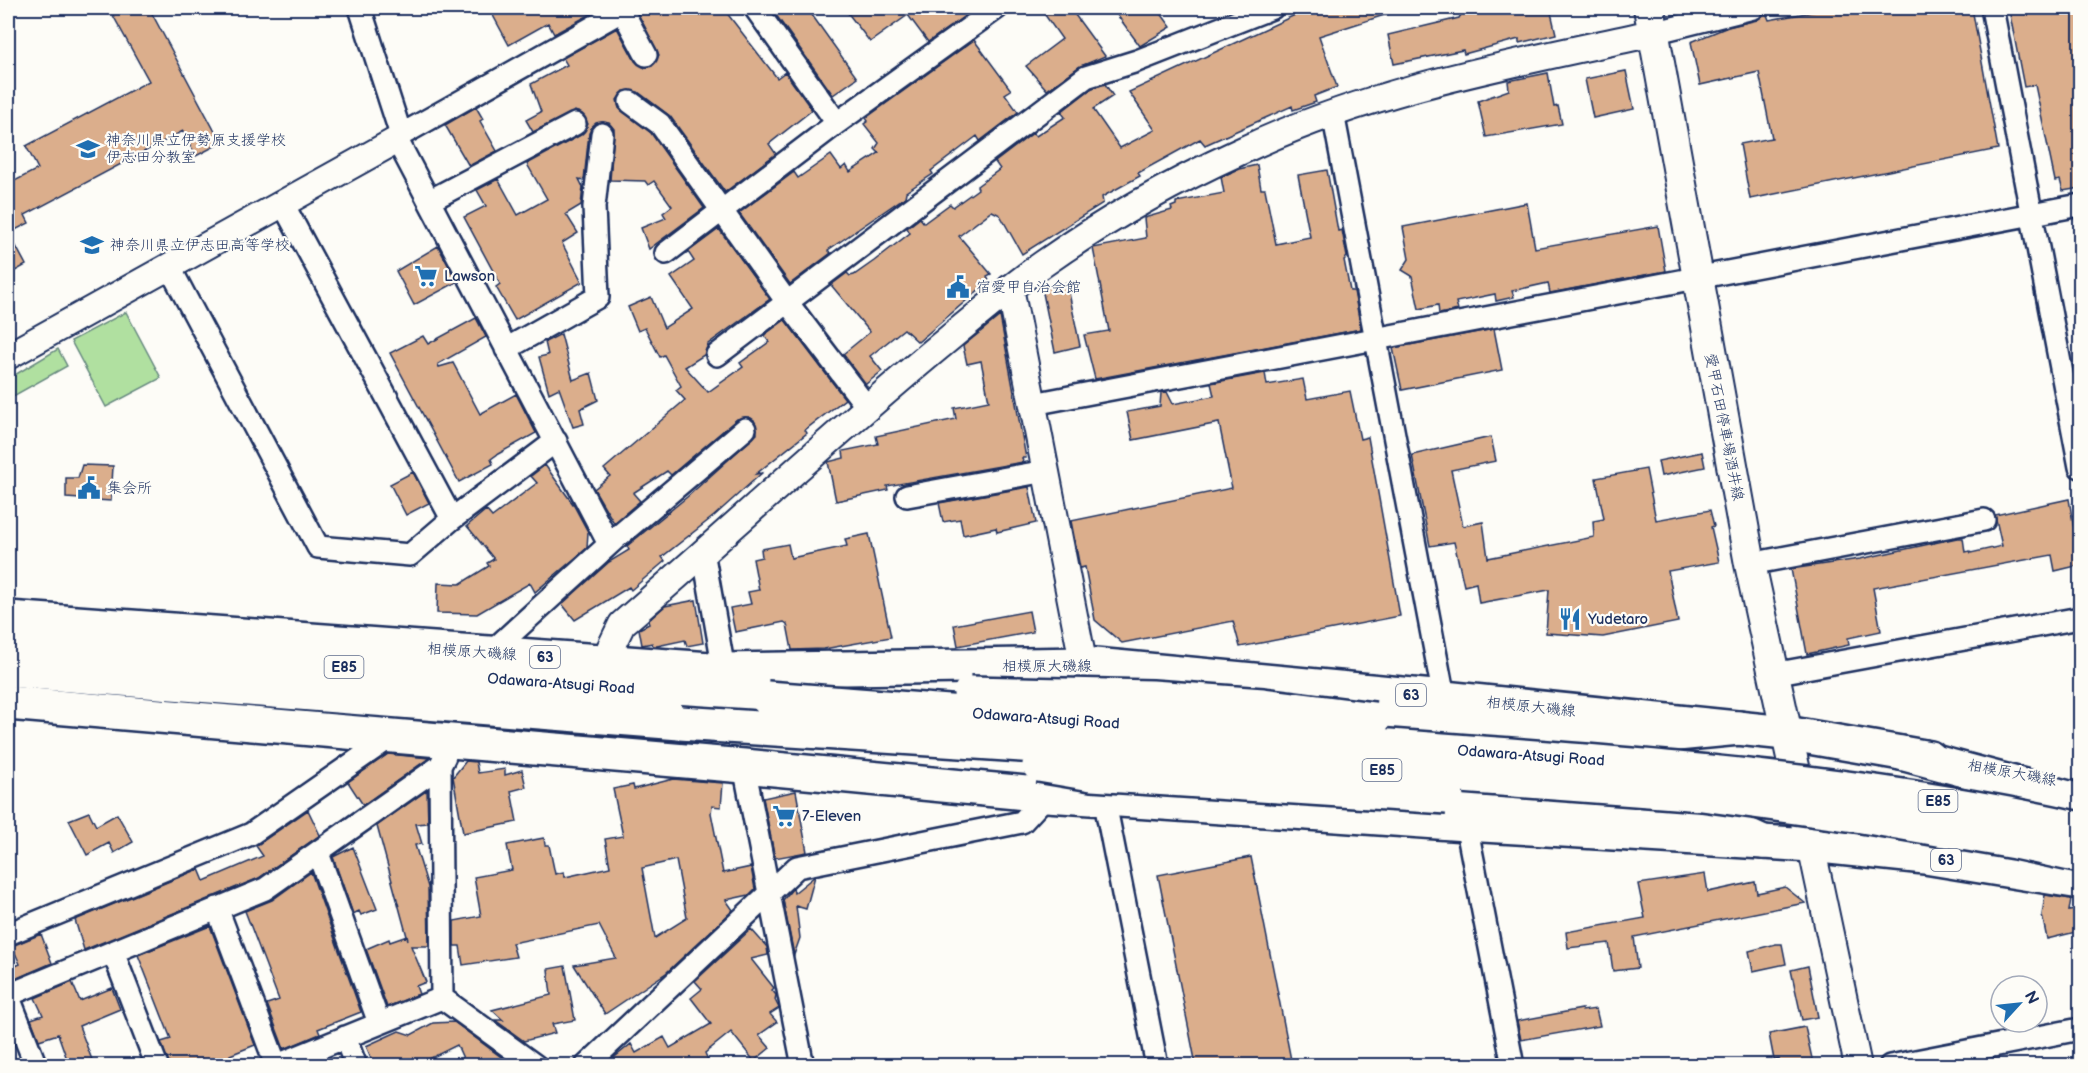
<svg xmlns="http://www.w3.org/2000/svg" width="2088" height="1073" viewBox="0 0 2088 1073" font-family="'Balsamiq Sans','Klee One',sans-serif">
  <style>
    .green { fill: #b0e0a0; stroke: #66887f; stroke-width: 1.5 }
    .building { fill: #dbae8c; stroke: #1b2f5e; stroke-width: 1.5; fill-rule: evenodd }
    .lines { fill: none; stroke-linecap: round; stroke-linejoin: round }
    .minor-casing { stroke: #1b2f5e; stroke-width: 26 }
    .tertiary-casing { stroke: #1b2f5e; stroke-width: 30 }
    .secondary-casing { stroke: #1b2f5e; stroke-width: 34 }
    .primary-casing { stroke: #1b2f5e; stroke-width: 38 }
    .motorway-casing { stroke: #1b2f5e; stroke-width: 38 }
    .minor { stroke: #fdfcf7; stroke-width: 21 }
    .tertiary { stroke: #fdfcf7; stroke-width: 26 }
    .secondary { stroke: #fdfcf7; stroke-width: 30 }
    .primary { stroke: #fdfcf7; stroke-width: 33 }
    .motorway { stroke: #fdfcf7; stroke-width: 33 }
    .motorway-bridge-casing { stroke: #1b2f5e; stroke-width: 38; stroke-linecap: butt }
    .motorway-bridge { stroke: #fdfcf7; stroke-width: 33 }
    .labels { text-anchor: middle; dominant-baseline: central; stroke-width: 4.5; stroke-linejoin: round; paint-order: stroke }
    .shield { fill: #fdfcf7; stroke: #5f6c8c; stroke-width: 1.5 }
    .shield-label { font-size: 14px; font-weight: bold; fill: #1b2f5e }
    .poi-label { font-size: 15px; fill: #1b2f5e; stroke: #fdfcf7; text-anchor: start }
    .street-label { font-size: 15px; fill: #1b2f5e; stroke: #fdfcf7 }
  </style>
  <rect width="100%" height="100%" fill="#fdfcf7"/>
  <filter id="ink" filterUnits="userSpaceOnUse"><feTurbulence type="fractalNoise" baseFrequency=".0167" numOctaves="2"/><feDisplacementMap in="SourceGraphic" scale="12" xChannelSelector="R" yChannelSelector="G"/><feConvolveMatrix kernelMatrix="1 2 1 2 8 2 1 2 1" color-interpolation-filters="sRGB"/></filter>
  <g filter="url(#ink)">
    <path class="green" d="M 126,312 L 161,378 L 106,407 L 71,341 Z
      M 58,349 L 67,366 L 8,399 L 8,379 Z"/>
    <path class="building" d="M 109,8 L 149,8 L 221,143 L 196,156 L 183,131 L 25,215 L 29,223 L 9,233 L 26,265 L 8,275 L 8,181 L 9,184 L 38,169 L 26,146 L 149,81 Z
      M 489,8 L 602,8 L 554,34 L 548,23 L 509,45 Z
      M 640,8 L 704,8 L 705,10 L 723,8 L 777,78 L 785,72 L 812,110 L 769,144 L 776,154 L 725,192 L 670,116 L 638,92 L 624,91 L 617,100 L 619,108 L 651,133 L 704,208 L 649,249 L 641,228 L 666,218 L 663,213 L 672,206 L 654,181 L 648,185 L 645,181 L 610,180 L 614,129 L 609,123 L 596,123 L 589,133 L 584,180 L 579,179 L 583,187 L 581,205 L 566,214 L 578,233 L 562,243 L 582,282 L 515,320 L 496,287 L 500,284 L 464,217 L 486,206 L 477,190 L 498,179 L 518,215 L 547,199 L 527,164 L 581,135 L 588,124 L 582,114 L 575,111 L 533,132 L 526,120 L 541,112 L 531,84 L 567,65 L 563,58 L 617,28 L 635,61 L 645,68 L 652,66 L 659,55 L 638,14 Z
      M 771,8 L 807,8 L 857,78 L 833,95 Z
      M 844,8 L 976,8 L 928,42 L 908,15 L 870,42 Z
      M 1040,8 L 1070,8 L 1105,56 L 1079,67 L 1047,90 L 1026,66 L 1062,39 Z
      M 1112,8 L 1157,8 L 1171,27 L 1140,46 Z
      M 1310,8 L 1396,8 L 1397,11 L 1319,36 L 1337,87 L 1314,96 L 1316,102 L 1293,110 L 1292,106 L 1205,145 L 1200,139 L 1138,173 L 1140,176 L 1102,197 L 1103,203 L 1022,254 L 1000,215 L 992,211 L 959,236 L 991,274 L 987,276 L 989,281 L 918,342 L 904,329 L 870,356 L 882,371 L 866,384 L 843,354 L 870,332 L 831,285 L 847,273 L 850,276 L 854,275 L 874,261 L 910,233 L 907,228 L 920,218 L 924,223 L 950,204 L 953,207 L 978,189 L 977,186 L 1000,169 L 995,162 L 1033,133 L 1036,136 L 1065,117 L 1061,112 L 1092,88 L 1105,84 L 1113,96 L 1093,109 L 1120,148 L 1155,130 L 1129,92 Z
      M 1484,8 L 1550,8 L 1556,34 L 1519,43 L 1519,39 L 1464,54 L 1463,50 L 1394,64 L 1388,35 L 1459,18 L 1462,13 Z
      M 1833,8 L 1972,8 L 1998,149 L 1750,199 L 1740,144 L 1772,138 L 1759,72 L 1700,85 L 1691,42 L 1728,27 L 1757,20 L 1766,12 L 1769,20 Z
      M 2023,8 L 2033,8 L 2034,10 L 2080,8 L 2080,188 L 2063,191 L 2060,180 L 2055,181 L 2035,85 L 2024,87 L 2009,10 Z
      M 974,40 L 1011,90 L 1005,94 L 1018,112 L 980,141 L 977,136 L 931,171 L 933,174 L 906,192 L 905,197 L 828,250 L 831,253 L 790,284 L 739,213 L 794,172 L 798,178 L 831,155 L 841,169 L 846,165 L 850,172 L 879,153 L 875,149 L 879,143 L 864,124 L 868,121 L 866,118 Z
      M 1626,71 L 1634,109 L 1593,118 L 1585,79 Z
      M 1548,73 L 1554,107 L 1558,106 L 1562,124 L 1486,137 L 1478,101 L 1509,90 L 1508,81 Z
      M 476,107 L 483,119 L 480,121 L 497,151 L 469,166 L 445,125 Z
      M 1257,165 L 1261,189 L 1265,189 L 1276,244 L 1310,237 L 1298,175 L 1327,170 L 1338,231 L 1342,230 L 1347,257 L 1344,260 L 1350,291 L 1354,291 L 1361,329 L 1095,379 L 1084,335 L 1109,331 L 1093,248 L 1146,238 L 1144,218 L 1172,210 L 1171,207 L 1176,205 L 1176,202 L 1224,193 L 1221,177 L 1239,169 Z
      M 1527,203 L 1535,248 L 1658,226 L 1666,271 L 1550,293 L 1548,283 L 1512,291 L 1514,297 L 1496,301 L 1495,294 L 1456,302 L 1458,310 L 1439,314 L 1438,305 L 1419,309 L 1412,276 L 1402,270 L 1409,259 L 1403,227 Z
      M 719,229 L 770,299 L 708,344 L 704,355 L 685,367 L 708,392 L 743,367 L 740,363 L 769,342 L 764,335 L 785,320 L 845,399 L 805,430 L 807,433 L 756,474 L 762,473 L 714,516 L 662,557 L 665,561 L 631,590 L 629,587 L 575,620 L 562,604 L 609,562 L 629,550 L 627,546 L 687,497 L 757,434 L 754,420 L 749,417 L 737,419 L 671,475 L 667,471 L 633,493 L 640,501 L 614,523 L 594,489 L 610,476 L 604,469 L 685,400 L 676,390 L 681,386 L 664,355 L 660,357 L 645,328 L 638,331 L 628,307 L 651,297 L 664,328 L 693,309 L 671,277 L 694,261 L 688,252 Z
      M 438,246 L 457,282 L 414,305 L 396,271 Z
      M 1067,283 L 1080,346 L 1055,352 L 1042,288 Z
      M 1000,316 L 1026,458 L 1022,458 L 1023,462 L 887,486 L 888,490 L 836,501 L 828,462 L 844,458 L 843,451 L 878,444 L 876,436 L 956,419 L 954,408 L 989,401 L 981,361 L 967,364 L 963,346 Z
      M 476,318 L 486,337 L 438,364 L 439,367 L 453,363 L 480,414 L 516,394 L 536,433 L 498,454 L 491,459 L 493,464 L 459,482 L 390,353 L 423,336 L 428,344 Z
      M 1494,329 L 1502,370 L 1402,390 L 1393,348 Z
      M 561,334 L 573,380 L 591,373 L 598,400 L 580,409 L 584,424 L 573,427 L 559,388 L 549,393 L 539,357 L 548,355 L 545,342 Z
      M 1265,373 L 1267,385 L 1303,379 L 1307,399 L 1350,391 L 1360,439 L 1368,437 L 1400,616 L 1240,647 L 1233,621 L 1122,643 L 1095,620 L 1085,567 L 1080,568 L 1071,521 L 1232,488 L 1219,423 L 1133,440 L 1127,412 L 1160,406 L 1161,393 L 1167,392 L 1173,404 L 1214,396 L 1211,383 Z
      M 1491,437 L 1496,461 L 1451,470 L 1463,526 L 1483,522 L 1488,558 L 1594,537 L 1593,521 L 1604,519 L 1596,478 L 1646,469 L 1656,520 L 1710,510 L 1714,526 L 1711,527 L 1719,562 L 1668,571 L 1678,622 L 1603,637 L 1546,633 L 1549,590 L 1479,603 L 1476,583 L 1464,586 L 1454,542 L 1430,546 L 1412,455 Z
      M 1702,452 L 1705,467 L 1661,476 L 1658,461 Z
      M 82,465 L 113,466 L 111,501 L 66,498 L 66,478 L 78,478 Z
      M 545,465 L 573,504 L 588,532 L 587,548 L 535,592 L 530,583 L 477,614 L 437,613 L 438,583 L 460,584 L 489,566 L 487,563 L 494,559 L 467,526 L 486,510 L 492,517 L 537,483 L 531,476 Z
      M 413,472 L 429,503 L 406,515 L 390,484 Z
      M 1029,487 L 1036,523 L 997,532 L 996,528 L 963,535 L 960,519 L 943,522 L 939,503 Z
      M 2069,499 L 2080,565 L 2055,571 L 2052,555 L 1873,588 L 1881,631 L 1848,638 L 1849,645 L 1807,654 L 1791,569 L 1860,559 L 1957,538 L 1963,538 L 1965,552 L 1970,551 L 1971,553 L 2002,546 L 1995,515 Z
      M 869,534 L 891,637 L 824,649 L 792,650 L 787,624 L 784,622 L 735,632 L 730,608 L 751,604 L 748,592 L 759,590 L 753,559 L 762,557 L 761,549 L 788,544 L 791,558 L 847,546 L 845,539 Z
      M 696,600 L 703,643 L 687,646 L 685,640 L 657,646 L 653,646 L 652,643 L 642,645 L 639,629 L 649,624 L 648,621 L 665,606 Z
      M 1029,611 L 1033,632 L 958,646 L 954,625 Z
      M 388,754 L 429,758 L 363,805 L 348,782 Z
      M 466,761 L 476,762 L 478,773 L 505,769 L 505,775 L 522,770 L 526,787 L 511,791 L 517,822 L 463,833 L 453,777 Z
      M 673,779 L 723,783 L 721,807 L 712,806 L 711,813 L 723,873 L 751,867 L 755,889 L 749,895 L 726,900 L 733,910 L 666,973 L 605,1014 L 574,965 L 616,958 L 599,925 L 512,943 L 516,957 L 463,965 L 460,946 L 454,946 L 454,921 L 481,916 L 474,877 L 512,870 L 507,845 L 544,838 L 545,845 L 549,845 L 555,874 L 564,872 L 565,877 L 610,867 L 605,839 L 623,836 L 613,789 L 633,785 L 634,789 ZM 676,860 L 687,918 L 655,938 L 642,868 Z
      M 427,790 L 428,823 L 416,824 L 422,844 L 415,845 L 428,887 L 429,946 L 411,946 L 426,982 L 416,986 L 419,994 L 387,1007 L 366,949 L 389,939 L 390,942 L 407,936 L 408,940 L 377,826 Z
      M 796,791 L 807,852 L 775,858 L 763,798 Z
      M 308,810 L 320,835 L 259,878 L 84,950 L 75,920 L 199,869 L 204,881 L 263,856 L 256,846 Z
      M 89,812 L 96,826 L 117,814 L 133,842 L 114,853 L 109,843 L 87,855 L 69,820 Z
      M 353,847 L 377,909 L 361,915 L 359,911 L 353,914 L 333,857 Z
      M 1251,857 L 1292,1065 L 1196,1065 L 1158,875 Z
      M 311,872 L 361,1012 L 318,1029 L 320,1034 L 284,1049 L 267,1004 L 279,1000 L 245,911 L 272,900 Z
      M 1705,874 L 1708,892 L 1755,882 L 1757,893 L 1785,887 L 1805,903 L 1634,937 L 1638,968 L 1613,971 L 1609,943 L 1568,948 L 1566,932 L 1645,918 L 1638,884 Z
      M 815,876 L 806,909 L 796,906 L 800,938 L 794,955 L 783,900 L 793,888 L 794,893 Z
      M 2045,895 L 2071,899 L 2069,911 L 2080,909 L 2080,931 L 2047,939 L 2042,915 Z
      M 210,926 L 255,1045 L 230,1055 L 234,1065 L 169,1065 L 161,1042 L 171,1039 L 138,955 Z
      M 751,929 L 767,947 L 768,955 L 751,959 L 774,988 L 772,990 L 776,995 L 775,1000 L 779,1008 L 770,1014 L 777,1022 L 759,1035 L 770,1048 L 754,1061 L 731,1032 L 705,1053 L 710,1065 L 605,1065 L 631,1044 L 636,1053 L 664,1037 L 670,1048 L 711,1024 L 691,998 L 702,989 L 695,981 Z
      M 41,934 L 52,963 L 8,982 L 8,969 L 20,964 L 12,946 Z
      M 1776,944 L 1782,944 L 1786,964 L 1753,971 L 1749,951 Z
      M 565,966 L 575,1020 L 552,1024 L 555,1033 L 524,1041 L 495,1020 L 503,1020 L 492,1010 L 551,995 L 548,969 Z
      M 1808,966 L 1818,1017 L 1802,1020 L 1791,970 Z
      M 72,982 L 80,1001 L 112,988 L 120,1009 L 79,1026 L 94,1065 L 69,1065 L 58,1034 L 39,1040 L 31,1019 L 43,1015 L 35,998 Z
      M 1582,1009 L 1582,1011 L 1596,1009 L 1600,1026 L 1521,1040 L 1517,1021 Z
      M 454,1022 L 505,1060 L 508,1065 L 466,1065 L 457,1045 L 417,1065 L 374,1065 L 366,1046 L 399,1031 L 411,1035 L 433,1023 Z
      M 1805,1027 L 1813,1063 L 1780,1065 L 1779,1059 L 1774,1060 L 1769,1034 Z"/>
    <g class="lines">
      <g class="minor-casing">
        <path id="minor" d="M 360,8 L 401,135
          M 755,8 L 837,123
          M 1992,8 L 2080,467
          M 622,10 L 646,55
          M 1653,33 L 1753,8
          M 630,102 L 660,124 L 787,302 L 867,407
          M 1333,113 L 1444,698
          M 429,201 L 575,124
          M 283,204 L 452,519
          M 666,253 L 837,123 L 997,8
          M 169,266 L 318,547 L 410,555 L 452,519 L 556,441
          M 506,349 L 598,297 L 594,207 L 602,134
          M 717,355 L 1086,77 L 1137,61 L 1272,8
          M 1033,404 L 2080,205
          M 907,496 L 1046,471
          M 609,544 L 397,140 L 401,135 L 627,8
          M 703,551 L 724,670
          M 1750,564 L 1984,520
          M 490,653 L 615,539 L 745,429
          M 1773,674 L 2080,618
          M 744,766 L 803,1066
          M 1104,798 L 1157,1066
          M 1466,824 L 1513,1066
          M 318,853 L 379,1023
          M 217,908 L 276,1065
          M 8,934 L 251,834 L 392,736
          M 113,952 L 157,1066
          M 442,998 L 440,766 L 445,756
          M 442,998 L 536,1066
          M 345,1037 L 356,1066
          M 36,1066 L 10,1000 L 11,994 L 265,889 L 440,766
          M 275,1066 L 442,998
          M 586,1066 L 797,867 L 1022,822 L 1047,795
          M 1890,1066 L 2080,1029"/>
      </g>
      <g class="tertiary-casing">
        <path id="tertiary" d="M 1010,288 L 1087,682
          M 8,356 L 397,140
          M 604,661 L 622,624 C 725,535 825,442 929,355 C 967,324 1003,292 1043,264 C 1104,221 1171,183 1239,152 C 1371,89 1511,64 1653,33
          M 1811,845 L 1858,1066"/>
      </g>
      <g class="secondary-casing">
        <path id="secondary" d="M 1649,8 L 1750,564 L 1811,845"/>
      </g>
      <g class="primary-casing">
        <path id="primary" d="M 8,618 L 724,670 L 1084,664 L 1444,698 L 1786,733 L 1930,758
          M 8,703 L 744,766 L 1047,795 L 1466,824 L 1811,845 L 1925,857 L 2080,882"/>
      </g>
      <g class="motorway-casing">
        <path id="motorway" d="M 8,641 L 767,698
          M 8,670 L 680,723
          M 1374,719 L 1562,736 L 1646,737 L 1739,728
          M 1901,753 L 2080,801
          M 1458,798 L 1724,824 L 1763,842"/>
      </g>
      <use href="#minor" class="minor"/>
      <use href="#tertiary" class="tertiary"/>
      <use href="#secondary" class="secondary"/>
      <use href="#primary" class="primary"/>
      <use href="#motorway" class="motorway"/>
      <g class="motorway-bridge-casing">
        <path id="motorway-bridge" d="M 970,693 L 1152,697 L 1263,705 L 1374,719
          M 767,698 C 988,715 1208,732 1429,749 C 1648,765 1866,781 2080,829
          M 680,723 L 1208,757 L 1702,794 L 1862,816 L 2015,842 L 2080,856
          M 1039,765 L 1092,774 L 1447,797"/>
      </g>
      <use href="#motorway-bridge" class="motorway-bridge"/>
    </g>
  </g>
  <defs>
    <g id="school-bare" transform="scale(1.8)"><path d="M0-5L7-2L0 1L-7-2ZM-4 1L0 2.5L4 1V4Q0 6-4 4Z" fill="#1f6fb2" stroke="#fdfcf7" stroke-width="2.5" paint-order="stroke"/></g>
    <g id="supermarket-bare" transform="scale(1.8)"><path d="M-6-5.5h2.5l.6 2H6L4.5 2H-2.5L-4.4-4H-6ZM-1.5 3.2a1.3 1.3 0 1 0 .1 0ZM3 3.2a1.3 1.3 0 1 0 .1 0Z" fill="#1f6fb2" stroke="#fdfcf7" stroke-width="2.5" paint-order="stroke"/></g>
    <g id="civic-bare" transform="scale(1.8)"><path d="M-.6-6.5H3V-4.5H.6V-3L4-1V1h2V6H-6V1h2V-1L-.6-3ZM-1.2 2.5V6h2.4V2.5Z" fill="#1f6fb2" stroke="#fdfcf7" stroke-width="2.5" paint-order="stroke"/></g>
    <g id="restaurant-bare" transform="scale(1.8)"><path d="M-5-6h1v4h1v-4h1v4h1v-4h1v5L-1.5 .5V6h-2V.5L-5-1ZM5-6V6H3V1.5H1.5Q1.5-4 5-6Z" fill="#1f6fb2" stroke="#fdfcf7" stroke-width="2.5" paint-order="stroke"/></g>
  </defs>
  <g fill-rule="evenodd">
    <use href="#school-bare" x="88" y="149"/>
    <use href="#school-bare" x="92" y="245"/>
    <use href="#supermarket-bare" x="426" y="276"/>
    <use href="#civic-bare" x="958" y="287"/>
    <use href="#civic-bare" x="89" y="488"/>
    <use href="#restaurant-bare" x="1570" y="619"/>
    <use href="#supermarket-bare" x="784" y="816"/>
  </g>
  <g class="labels">
    <g class="shield">
      <rect x="530" y="646" width="30" height="22" rx="4.5"/>
      <rect x="324.5" y="656" width="39" height="22" rx="4.5"/>
      <rect x="1396" y="684" width="30" height="22" rx="4.5"/>
      <rect x="1362.5" y="759" width="39" height="22" rx="4.5"/>
      <rect x="1918.5" y="790" width="39" height="22" rx="4.5"/>
      <rect x="1931" y="849" width="30" height="22" rx="4.5"/>
    </g>
    <g class="shield-label">
      <text x="545" y="657">63</text>
      <text x="344" y="667">E85</text>
      <text x="1411" y="695">63</text>
      <text x="1382" y="770">E85</text>
      <text x="1938" y="801">E85</text>
      <text x="1946" y="860">63</text>
    </g>
    <g class="poi-label">
      <text x="106" y="140">神奈川県立伊勢原支援学校<tspan x="106" dy="17">伊志田分教室</tspan></text>
      <text x="110" y="245">神奈川県立伊志田高等学校</text>
      <text x="444" y="276">Lawson</text>
      <text x="976" y="287">宿愛甲自治会館</text>
      <text x="107" y="488">集会所</text>
      <text x="1588" y="619">Yudetaro</text>
      <text x="802" y="816">7-Eleven</text>
    </g>
    <g class="street-label">
      <text transform="translate(1724 427) rotate(79)">愛甲石田停車場酒井線</text>
      <text transform="translate(472 652) rotate(4)">相模原大磯線</text>
      <text x="1047" y="666">相模原大磯線</text>
      <text transform="translate(561 684) rotate(4)">Odawara-Atsugi Road</text>
      <text transform="translate(1531 707) rotate(6)">相模原大磯線</text>
      <text transform="translate(1046 719) rotate(4)">Odawara-Atsugi Road</text>
      <text transform="translate(1531 756) rotate(4)">Odawara-Atsugi Road</text>
      <text transform="translate(2012 773) rotate(10)">相模原大磯線</text>
    </g>
  </g>
  <rect width="2088" height="1073" fill="none" stroke="#fdfcf7" stroke-width="30"/>
  <rect x="15" y="15" width="2058" height="1043" fill="none" stroke="#1b2f5e" stroke-width="2" filter="url(#ink)"/>
  <g transform="translate(2019 1004) rotate(63)"><circle r="28" fill="#fdfcf7" stroke="#a3aaba" stroke-width="1.5"/>
  <path d="M0-4.5L10 22L0 15L-10 22Z" fill="#1f6fb2"/>
  <text y="-9" font-size="16" font-weight="bold" text-anchor="middle" fill="#1b2f5e">N</text>
  </g>
</svg>
